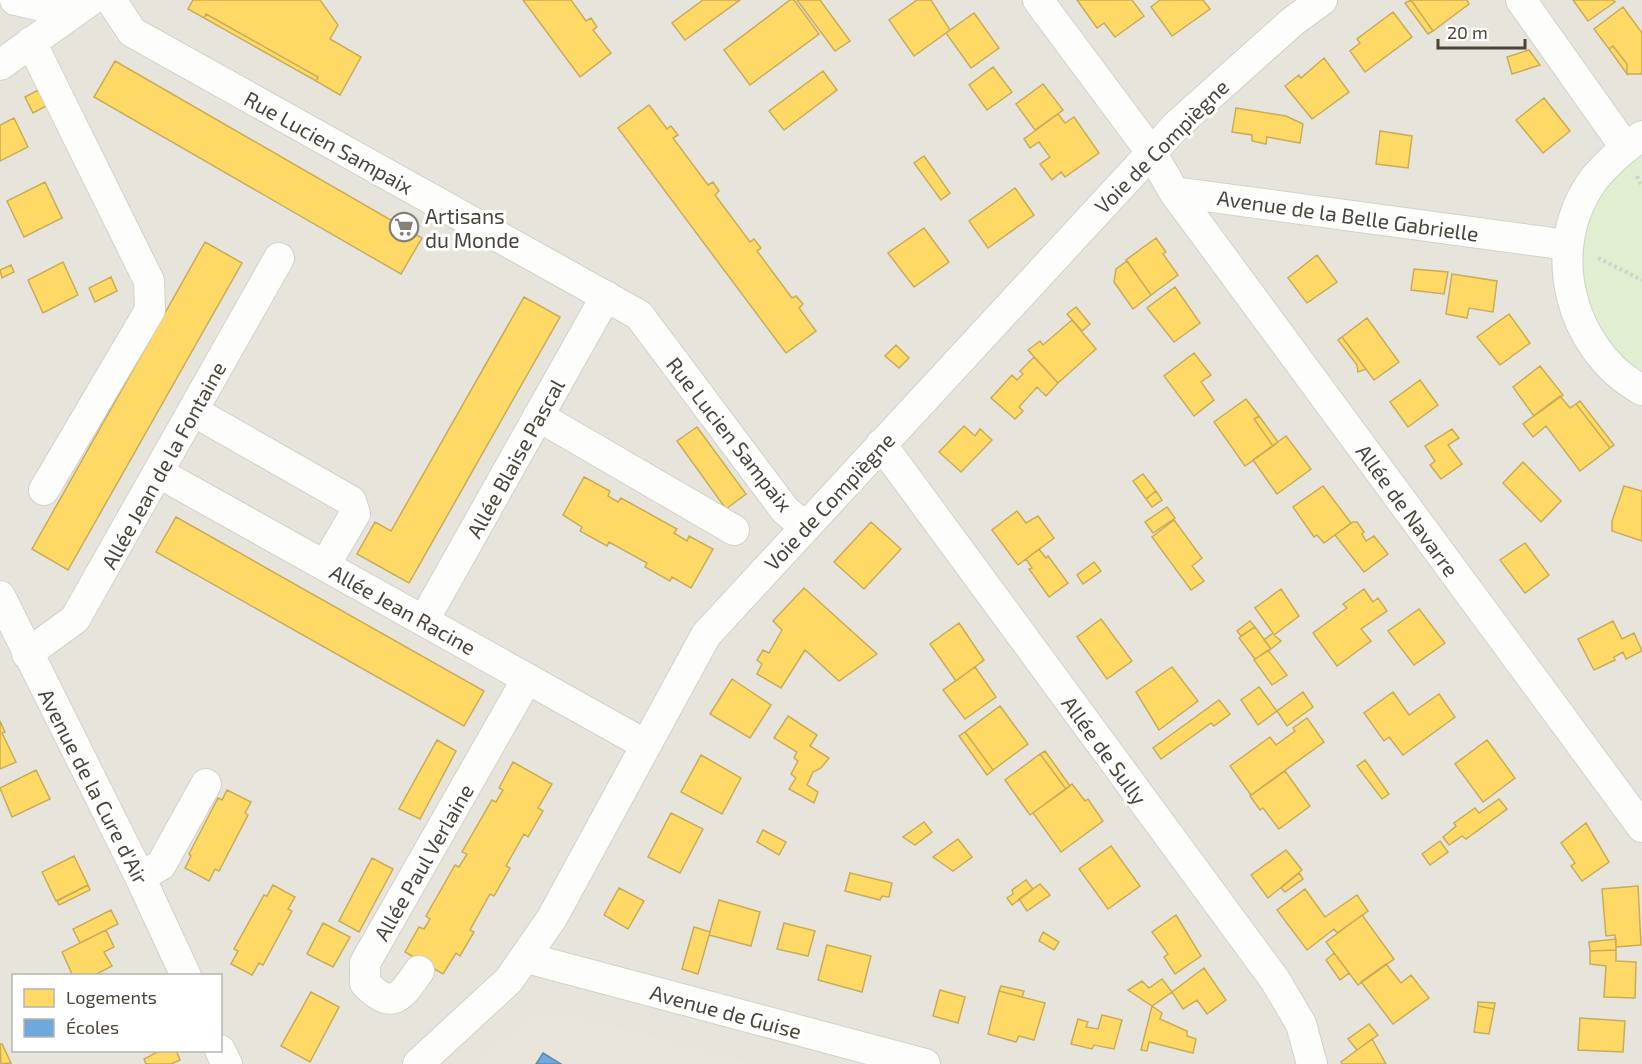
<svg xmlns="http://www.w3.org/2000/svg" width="1642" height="1064" viewBox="0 0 1642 1064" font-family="'Exo 2',sans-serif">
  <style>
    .residential { fill: #e7e4dc; fill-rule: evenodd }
    .education { fill: #eae5da }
    .green { fill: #e1eecf }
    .homes { fill: #ffd966; stroke: #c9ac58; stroke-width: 1.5 }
    .schools { fill: #6fa8dc; stroke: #648aab; stroke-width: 1.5 }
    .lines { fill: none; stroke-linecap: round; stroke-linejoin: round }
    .minor-casing { stroke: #d2d0cb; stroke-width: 32 }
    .path { stroke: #d3d2cc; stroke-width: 4; stroke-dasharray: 3 3; stroke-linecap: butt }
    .minor { stroke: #fdfdfc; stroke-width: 30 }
    .labels { text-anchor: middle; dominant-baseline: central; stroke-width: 6; stroke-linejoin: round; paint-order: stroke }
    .street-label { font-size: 21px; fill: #4b4439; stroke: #fff }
    .poi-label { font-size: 21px; fill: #4b4439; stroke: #fff; text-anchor: start }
  </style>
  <rect width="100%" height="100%" fill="#f4f2ee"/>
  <path class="residential" d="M 0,0 L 1642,0 L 1642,1064 L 0,1064 ZM 14,976 L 220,976 L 220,1050 L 14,1050 Z"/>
  <path class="education" d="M 568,1014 L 632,1031 L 758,1064 L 473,1064 L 534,1015 Z"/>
  <path class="green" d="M 1642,147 L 1642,379 L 1608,348 L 1579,279 L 1583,227 L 1601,187 Z"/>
  <path class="homes" d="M 193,0 L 320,0 L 338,25 L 330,39 L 361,57 L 340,95 L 316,81 L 318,77 L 206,14 L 204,18 L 188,9 Z
    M 523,0 L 571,0 L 586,21 L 591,18 L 597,27 L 593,30 L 611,53 L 580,77 Z
    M 703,0 L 740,0 L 685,40 L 672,23 Z
    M 790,0 L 794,0 L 819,34 L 750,85 L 724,50 Z
    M 797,0 L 820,0 L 850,41 L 835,51 Z
    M 917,0 L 931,0 L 950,30 L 914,56 L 889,20 Z
    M 1077,0 L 1132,0 L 1144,16 L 1115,37 L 1104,23 L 1097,28 Z
    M 1160,0 L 1203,0 L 1210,9 L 1172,36 L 1151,7 Z
    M 1411,0 L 1433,31 L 1428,34 L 1405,3 Z
    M 1411,0 L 1467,0 L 1469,4 L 1433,31 Z
    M 1573,0 L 1613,0 L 1615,2 L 1588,21 Z
    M 1623,7 L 1642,33 L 1642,74 L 1627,74 L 1627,64 L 1613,46 L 1609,49 L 1594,29 Z
    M 1393,12 L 1412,37 L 1365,72 L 1350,51 L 1360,43 L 1357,39 Z
    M 974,13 L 999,48 L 971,68 L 946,33 Z
    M 206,14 L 318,77 L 316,81 L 204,18 Z
    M 1613,46 L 1627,64 L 1627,74 L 1609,49 Z
    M 1529,50 L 1540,65 L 1512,74 L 1507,57 Z
    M 1324,58 L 1349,92 L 1312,119 L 1285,86 L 1299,75 L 1301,78 Z
    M 115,61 L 422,238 L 401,274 L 94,97 Z
    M 993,67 L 1012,92 L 987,110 L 969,85 Z
    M 823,71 L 837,90 L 784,130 L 769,111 Z
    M 1043,84 L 1063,110 L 1035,130 L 1016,104 Z
    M 38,90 L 46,106 L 33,113 L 25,97 Z
    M 1544,98 L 1570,131 L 1543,153 L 1516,120 Z
    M 649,105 L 667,129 L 671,126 L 678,135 L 673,138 L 708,185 L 713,182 L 719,191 L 715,195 L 750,242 L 754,239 L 761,248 L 757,251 L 792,298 L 796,296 L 803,304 L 799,308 L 816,331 L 786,353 L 618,128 Z
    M 1236,108 L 1286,116 L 1303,124 L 1300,143 L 1267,137 L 1266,144 L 1252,141 L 1252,135 L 1232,132 Z
    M 1058,114 L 1065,123 L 1074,117 L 1099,153 L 1065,177 L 1061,172 L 1052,180 L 1040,164 L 1050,157 L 1039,142 L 1030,148 L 1024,139 Z
    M 14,118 L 28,147 L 0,161 L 0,125 Z
    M 1380,131 L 1412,136 L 1408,168 L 1376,164 Z
    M 924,156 L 950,193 L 941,200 L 914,163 Z
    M 45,182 L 62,218 L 24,237 L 7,201 Z
    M 1015,188 L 1034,215 L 988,248 L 969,221 Z
    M 924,228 L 949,262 L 914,287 L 888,253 Z
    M 1156,238 L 1166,252 L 1163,254 L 1178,275 L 1151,295 L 1126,260 Z
    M 205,242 L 242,263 L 68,570 L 32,549 Z
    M 1317,255 L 1337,282 L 1307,303 L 1288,278 Z
    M 1127,261 L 1151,295 L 1133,309 L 1114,282 L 1116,269 Z
    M 63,262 L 78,295 L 43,313 L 28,280 Z
    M 11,265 L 14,272 L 2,278 L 0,270 Z
    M 1414,269 L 1448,272 L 1444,294 L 1411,290 Z
    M 1452,274 L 1497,281 L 1493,312 L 1469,308 L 1467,318 L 1446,314 Z
    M 111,277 L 117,291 L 95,302 L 89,288 Z
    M 1175,287 L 1200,323 L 1174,342 L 1147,308 Z
    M 524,297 L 560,317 L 409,583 L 357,554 L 375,522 L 391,531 Z
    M 1076,307 L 1090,324 L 1082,331 L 1067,314 Z
    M 1509,314 L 1530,343 L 1500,365 L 1477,337 Z
    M 1367,318 L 1399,362 L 1374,380 L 1342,337 Z
    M 1072,320 L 1096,349 L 1058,383 L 1028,350 L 1040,341 L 1043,345 Z
    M 1342,337 L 1366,369 L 1358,372 L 1357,365 L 1338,340 Z
    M 896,345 L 909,358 L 899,368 L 885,356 Z
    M 1194,353 L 1211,375 L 1201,382 L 1214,400 L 1194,416 L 1164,376 Z
    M 1034,357 L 1058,383 L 1046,396 L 1037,387 L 1019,407 L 1023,411 L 1015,419 L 991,398 L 1012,375 L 1017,380 L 1023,374 L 1020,371 Z
    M 1540,366 L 1563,395 L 1534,416 L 1513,387 Z
    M 1420,380 L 1438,405 L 1408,427 L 1390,402 Z
    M 1560,396 L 1570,408 L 1576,404 L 1610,448 L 1580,471 L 1546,426 L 1533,437 L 1523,424 Z
    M 1246,399 L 1259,416 L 1254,419 L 1273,446 L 1245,466 L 1214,422 Z
    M 1580,401 L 1614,445 L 1610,448 L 1576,404 Z
    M 1259,416 L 1278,442 L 1273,446 L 1254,419 Z
    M 964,426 L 975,436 L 980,429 L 992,440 L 961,472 L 939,452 Z
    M 697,427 L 746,494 L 726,509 L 677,441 Z
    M 1452,429 L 1459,438 L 1448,445 L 1462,464 L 1441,479 L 1430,465 L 1435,461 L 1425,446 Z
    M 1286,436 L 1311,469 L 1277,494 L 1253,460 Z
    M 1523,462 L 1561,501 L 1541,522 L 1503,483 Z
    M 1143,474 L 1156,491 L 1146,499 L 1133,481 Z
    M 584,477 L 610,491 L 608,496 L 618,502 L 621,498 L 677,529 L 674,533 L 687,541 L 689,536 L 713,549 L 691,588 L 672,577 L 670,581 L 645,567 L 647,563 L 609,542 L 607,546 L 580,531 L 582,527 L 563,515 Z
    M 1323,486 L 1351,523 L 1324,543 L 1317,535 L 1314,537 L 1293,507 Z
    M 1624,486 L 1642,491 L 1642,541 L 1612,531 L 1612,521 Z
    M 1156,491 L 1162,500 L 1152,507 L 1146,499 Z
    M 1167,507 L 1175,518 L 1153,533 L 1145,522 Z
    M 1017,511 L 1026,523 L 1038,516 L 1054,538 L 1018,565 L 992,530 Z
    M 176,517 L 484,691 L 464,726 L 156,552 Z
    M 1174,520 L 1202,558 L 1192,566 L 1204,581 L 1191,590 L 1152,537 Z
    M 871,522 L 901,549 L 864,589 L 834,562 Z
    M 1353,522 L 1357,522 L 1364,532 L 1362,534 L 1366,541 L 1374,536 L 1388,554 L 1364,572 L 1335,535 Z
    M 1525,543 L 1549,575 L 1525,593 L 1500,560 Z
    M 1039,549 L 1046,558 L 1048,556 L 1068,583 L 1049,597 L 1029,569 L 1032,568 L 1026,559 Z
    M 1094,562 L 1101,571 L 1083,584 L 1077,575 Z
    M 804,588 L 877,654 L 839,681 L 805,650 L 781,688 L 757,674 L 762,664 L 757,660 L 763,650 L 769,653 L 782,630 L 773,621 Z
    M 1281,589 L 1299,616 L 1274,635 L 1281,641 L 1271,649 L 1264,640 L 1273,633 L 1255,608 Z
    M 1364,589 L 1373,602 L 1378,598 L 1387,611 L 1361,629 L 1371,641 L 1337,666 L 1313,633 L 1347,608 L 1343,604 Z
    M 1419,609 L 1445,643 L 1414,665 L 1388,631 Z
    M 1101,619 L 1132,661 L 1107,679 L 1077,637 Z
    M 1250,621 L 1255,627 L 1241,636 L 1237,631 Z
    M 1613,621 L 1622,639 L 1634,633 L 1642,651 L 1626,659 L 1623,652 L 1614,657 L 1615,660 L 1594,670 L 1578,639 Z
    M 959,623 L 984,660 L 956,681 L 930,644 Z
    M 1255,627 L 1271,649 L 1255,659 L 1239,638 Z
    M 1268,650 L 1287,675 L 1272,685 L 1254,660 Z
    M 975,667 L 996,697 L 965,719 L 943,690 Z
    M 1172,667 L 1198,701 L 1159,730 L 1136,692 Z
    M 732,679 L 771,705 L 750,738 L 710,714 Z
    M 1259,687 L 1277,711 L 1258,725 L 1241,700 Z
    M 1303,692 L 1313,707 L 1287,726 L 1277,711 Z
    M 1393,692 L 1409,715 L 1439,694 L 1455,717 L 1403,755 L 1389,737 L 1384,741 L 1364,713 Z
    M 1219,700 L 1230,714 L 1214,726 L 1211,723 L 1161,759 L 1153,748 Z
    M 1000,706 L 1028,744 L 993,770 L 965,732 Z
    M 788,716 L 817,735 L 810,746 L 829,758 L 821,768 L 813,772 L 807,785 L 818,792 L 814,803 L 789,789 L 796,778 L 791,774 L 798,761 L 794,758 L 797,752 L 774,738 Z
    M 1307,718 L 1324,742 L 1251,795 L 1230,766 L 1270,737 L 1276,745 L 1295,731 L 1293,728 Z
    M 0,721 L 5,732 L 2,733 L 16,762 L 0,769 Z
    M 965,732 L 993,770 L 987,775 L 959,736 Z
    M 437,740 L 456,751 L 420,819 L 399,809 Z
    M 1487,740 L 1515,778 L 1483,802 L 1455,764 Z
    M 1045,751 L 1070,786 L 1066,789 L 1040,754 Z
    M 1040,754 L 1066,789 L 1030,815 L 1005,780 Z
    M 701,755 L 741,778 L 722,814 L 681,792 Z
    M 1365,760 L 1389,794 L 1382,799 L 1357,766 Z
    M 513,762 L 552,784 L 538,808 L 543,811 L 528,837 L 524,834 L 506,866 L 510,868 L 494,896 L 490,894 L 470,930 L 474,932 L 460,956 L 456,953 L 443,974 L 405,952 L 419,927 L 424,929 L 430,919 L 426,916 L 455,865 L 459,867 L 467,854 L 462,852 L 492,800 L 496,802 L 503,790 L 499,788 Z
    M 36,770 L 50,799 L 12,817 L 0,788 Z
    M 1285,771 L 1310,806 L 1279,829 L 1263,808 L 1260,810 L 1250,796 Z
    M 1072,784 L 1085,801 L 1088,799 L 1103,821 L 1061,852 L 1033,813 Z
    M 227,790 L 251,802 L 245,813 L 248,815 L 219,871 L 215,869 L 209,881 L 185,868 L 191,856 L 189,854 L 218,798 L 222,800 Z
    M 1499,799 L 1507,809 L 1466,839 L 1462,836 L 1449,845 L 1443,837 L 1456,826 L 1454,823 L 1475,808 L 1479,813 Z
    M 671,813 L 703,829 L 680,873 L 648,857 Z
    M 924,822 L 932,832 L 915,845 L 903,837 Z
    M 1586,823 L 1609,862 L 1582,881 L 1571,866 L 1575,863 L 1561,843 Z
    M 763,830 L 786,842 L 779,855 L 757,842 Z
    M 958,839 L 972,857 L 953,871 L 933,857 Z
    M 1440,841 L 1448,852 L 1430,865 L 1422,854 Z
    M 1111,846 L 1140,886 L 1108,909 L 1079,869 Z
    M 1286,850 L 1302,870 L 1268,898 L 1251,875 Z
    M 74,856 L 88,885 L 56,901 L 42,872 Z
    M 372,858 L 393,869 L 359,932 L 339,921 Z
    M 850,873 L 892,883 L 889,897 L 882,896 L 880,900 L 845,891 Z
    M 1299,873 L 1303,879 L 1285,892 L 1281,888 Z
    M 1026,880 L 1033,889 L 1012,905 L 1007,898 L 1013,894 L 1012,890 Z
    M 1040,884 L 1050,895 L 1027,911 L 1019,899 Z
    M 88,885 L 90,890 L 59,905 L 57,901 Z
    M 273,885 L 295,897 L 288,909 L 292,911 L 263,965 L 259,963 L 252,975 L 231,964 L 238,951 L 234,949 L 264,895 L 267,896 Z
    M 1638,886 L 1641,945 L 1616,947 L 1615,935 L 1606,936 L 1602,889 Z
    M 619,888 L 644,901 L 628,929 L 604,915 Z
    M 1305,889 L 1325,917 L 1357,895 L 1368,911 L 1337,933 L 1334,929 L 1307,950 L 1277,910 Z
    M 719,900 L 760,912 L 751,946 L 709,935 Z
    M 111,910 L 118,924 L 80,943 L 73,929 Z
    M 1176,915 L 1201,956 L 1175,974 L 1164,957 L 1168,954 L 1152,932 Z
    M 1362,915 L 1394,959 L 1358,985 L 1326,942 Z
    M 323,923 L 350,937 L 333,967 L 307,954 Z
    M 784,923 L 815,931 L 808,956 L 777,949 Z
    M 694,927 L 710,932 L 698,974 L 682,969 Z
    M 106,930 L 114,947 L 104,952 L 112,966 L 93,976 L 73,976 L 62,952 Z
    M 1043,932 L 1059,942 L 1054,950 L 1039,941 Z
    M 1616,939 L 1616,950 L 1590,951 L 1589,942 Z
    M 827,945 L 871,956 L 862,992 L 818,980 Z
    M 1616,950 L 1616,961 L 1636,962 L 1635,998 L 1604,997 L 1606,966 L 1590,964 L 1590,951 Z
    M 1334,953 L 1349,973 L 1340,980 L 1326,960 Z
    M 1386,964 L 1401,983 L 1411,975 L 1429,998 L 1393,1024 L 1361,982 Z
    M 1204,968 L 1226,1000 L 1207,1014 L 1197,1000 L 1183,1009 L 1172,992 Z
    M 1162,979 L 1172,992 L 1152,1006 L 1128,990 L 1142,981 L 1149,988 Z
    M 1001,986 L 1024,991 L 1022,997 L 999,991 Z
    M 940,990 L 965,997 L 958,1023 L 933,1016 Z
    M 999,991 L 1045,1003 L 1034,1040 L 1019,1036 L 1016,1042 L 988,1034 Z
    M 311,992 L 339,1007 L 310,1062 L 281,1046 Z
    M 1478,1002 L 1495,1003 L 1494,1009 L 1478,1006 Z
    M 1152,1006 L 1162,1013 L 1160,1019 L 1187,1031 L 1187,1036 L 1196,1039 L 1193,1053 L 1149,1042 L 1147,1051 L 1141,1050 Z
    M 1478,1006 L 1494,1009 L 1489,1034 L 1474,1032 Z
    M 1102,1015 L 1122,1020 L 1114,1049 L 1094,1045 L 1092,1049 L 1071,1044 L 1078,1019 L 1088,1022 L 1086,1027 L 1098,1029 Z
    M 1580,1018 L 1625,1021 L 1623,1052 L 1578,1050 Z
    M 1369,1024 L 1378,1035 L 1357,1050 L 1348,1039 Z
    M 1372,1039 L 1386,1064 L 1342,1064 L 1341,1062 Z
    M 0,1044 L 2,1044 L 11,1063 L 1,1064 Z
    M 161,1050 L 176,1050 L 180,1060 L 171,1064 L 146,1064 L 144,1059 Z"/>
  <path class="schools" d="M 543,1053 L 561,1064 L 536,1064 Z"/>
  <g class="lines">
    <g class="minor-casing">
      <path id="minor" d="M 15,0 L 72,13
        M 111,0 L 132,32 L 639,315 L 785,510 L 805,527
        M 1038,0 L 1151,152 L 1174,192 L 1568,245
        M 1521,0 L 1625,147
        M 31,42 L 149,281 L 150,310 L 44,490
        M 0,65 L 91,0
        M 1642,136 C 1624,148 1608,162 1594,179 C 1543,247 1569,350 1642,390
        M 1174,192 L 1642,827
        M 193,411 L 351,501 L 355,514 L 325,565
        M 538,416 L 734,530
        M 881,444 L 1275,980 L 1301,1024 L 1312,1064
        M 159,473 L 646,745
        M 0,596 L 140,877 L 186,976
        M 424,620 L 606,296
        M 27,654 L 75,619 L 279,258
        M 140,877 L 161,865 L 206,784
        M 527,958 L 925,1064
        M 419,971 C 401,997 392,1012 365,983 L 365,963 L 527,679
        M 220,1050 L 227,1064
        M 418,1064 L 509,980 L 552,918 L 706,635 L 1177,125 L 1292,22 L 1322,0"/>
    </g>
    <path class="path" d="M 1637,176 L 1642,187
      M 1598,258 L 1642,280"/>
    <use href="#minor" class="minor"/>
  </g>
  <defs>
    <g id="supermarket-ring" transform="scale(1.5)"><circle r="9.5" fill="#fff" stroke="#868178" stroke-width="1.5"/><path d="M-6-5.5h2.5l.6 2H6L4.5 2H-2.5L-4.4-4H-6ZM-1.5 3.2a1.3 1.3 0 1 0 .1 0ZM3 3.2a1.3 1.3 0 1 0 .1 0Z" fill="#868178"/></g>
  </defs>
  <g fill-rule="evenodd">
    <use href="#supermarket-ring" x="404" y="227"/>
  </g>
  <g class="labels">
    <g class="street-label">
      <text transform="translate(329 142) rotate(29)">Rue Lucien Sampaix</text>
      <text transform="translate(1161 146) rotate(-45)">Voie de Compiègne</text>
      <text transform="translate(1348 215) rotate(8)">Avenue de la Belle Gabrielle</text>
      <text transform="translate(730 434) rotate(52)">Rue Lucien Sampaix</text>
      <text transform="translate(515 458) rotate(-61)">Allée Blaise Pascal</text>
      <text transform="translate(163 465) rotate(-61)">Allée Jean de la Fontaine</text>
      <text transform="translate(829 501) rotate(-47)">Voie de Compiègne</text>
      <text transform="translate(1408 510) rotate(54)">Allée de Navarre</text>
      <text transform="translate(403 609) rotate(29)">Allée Jean Racine</text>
      <text transform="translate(1105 750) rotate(54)">Allée de Sully</text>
      <text transform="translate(94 786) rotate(63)">Avenue de la Cure d'Air</text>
      <text transform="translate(423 862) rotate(-60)">Allée Paul Verlaine</text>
      <text transform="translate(726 1011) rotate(15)">Avenue de Guise</text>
    </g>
    <g class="poi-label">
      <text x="425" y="215">Artisans<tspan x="425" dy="24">du Monde</tspan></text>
    </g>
  </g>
  <rect x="12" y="974" width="210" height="78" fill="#ffffff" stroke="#b7b4b0" stroke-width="1.5"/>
  <rect x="24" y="989" width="30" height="18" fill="#ffd966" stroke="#b7b4b0" stroke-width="1.5"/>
  <text x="66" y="1004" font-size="18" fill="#4b4439">Logements</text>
  <rect x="24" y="1019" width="30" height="18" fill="#6fa8dc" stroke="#b7b4b0" stroke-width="1.5"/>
  <text x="66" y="1034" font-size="18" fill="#4b4439">Écoles</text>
  <path d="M1438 39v9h87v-9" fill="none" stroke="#4b4439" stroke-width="3"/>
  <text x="1447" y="39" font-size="18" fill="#4b4439" stroke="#ffffff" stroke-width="4.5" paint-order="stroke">20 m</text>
</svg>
